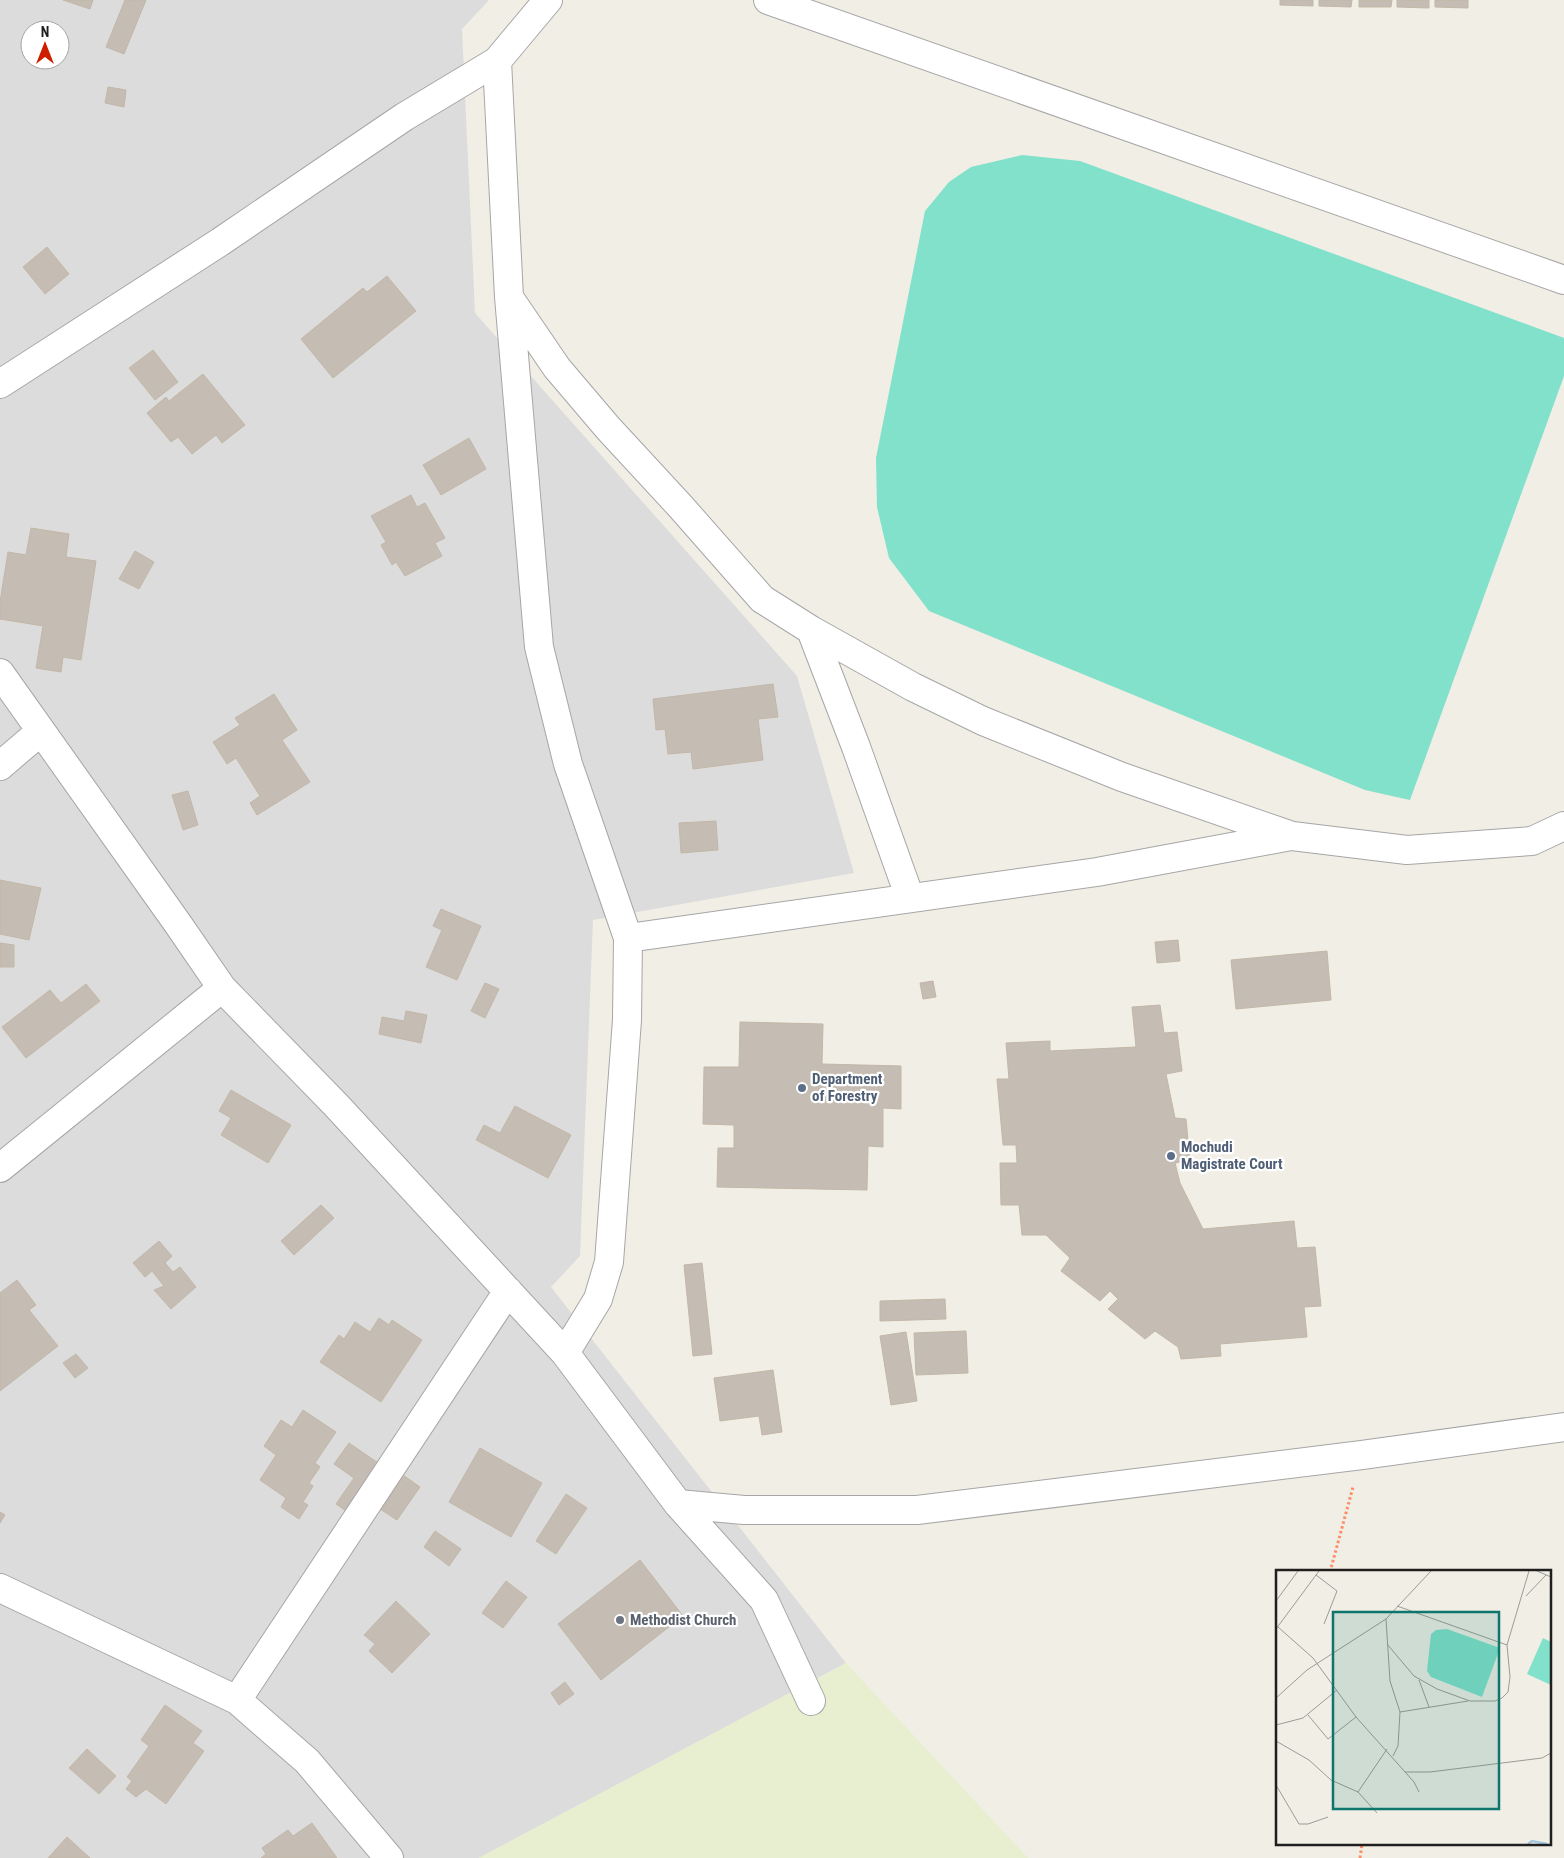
<svg xmlns="http://www.w3.org/2000/svg" width="1564" height="1858" viewBox="0 0 1564 1858" font-family="'Roboto Condensed',sans-serif">
  <style>
    .residential { fill: #dddcdc; fill-rule: evenodd }
    .farmland { fill: #e8efd0 }
    .pitch { fill: #81e1ca }
    .building { fill: #c5bdb4; stroke: #c2b7a7 }
    .lines { fill: none; stroke-linecap: round; stroke-linejoin: round }
    .minor-casing { stroke: #a6a6a6; stroke-width: 30 }
    .path { stroke: #fd8e68; stroke-width: 3; stroke-dasharray: 2.5 2.5; stroke-linecap: butt }
    .minor { stroke: #fff; stroke-width: 28 }
    .service-dot { fill: #5c6f8a; stroke: #fff; stroke-width: 2 }
    .worship-dot { fill: #6b7280; stroke: #fff; stroke-width: 2 }
    .labels { text-anchor: middle; dominant-baseline: central; stroke-width: 4.5; stroke-linejoin: round; paint-order: stroke }
    .service-label { font-size: 15px; font-weight: bold; fill: #4e5e75; stroke: #fff; text-anchor: start }
    .worship-label { font-size: 15px; font-weight: bold; fill: #5b616d; stroke: #fff; text-anchor: start }
    .inset-river { fill: none; stroke: #a4c9df; stroke-width: 2.5 }
    .inset-road { fill: none; stroke: #9c9b96; stroke-width: 1 }
    .view { fill: #0f766e; fill-opacity: 0.15; stroke: #0f766e; stroke-width: 2.5 }
    .inset-edge { fill: none; stroke: #1f1f1f; stroke-width: 2.5 }
  </style>
  <rect width="100%" height="100%" fill="#f0eee5"/>
  <path class="residential" d="M 0,0 L 489,0 L 462,29 L 475,313 L 797,676 L 854,873 L 593,920 L 580,1256 L 551,1287 L 846,1663 L 479,1858 L 0,1858 ZM 30,30 L 60,30 L 60,60 L 30,60 Z"/>
  <path class="farmland" d="M 846,1663 L 1028,1858 L 479,1858 Z"/>
  <path class="pitch" d="M 1022,155 L 1080,161 L 1564,338 L 1564,376 L 1410,800 L 1365,790 L 929,611 L 889,558 L 877,507 L 876,458 L 925,211 L 949,182 L 971,167 Z"/>
  <path class="building" d="M 63,0 L 93,0 L 90,9 Z
    M 125,0 L 146,0 L 124,54 L 106,47 Z
    M 1280,0 L 1313,0 L 1313,6 L 1280,5 Z
    M 1319,0 L 1352,0 L 1351,7 L 1319,6 Z
    M 1359,0 L 1392,0 L 1391,7 L 1359,7 Z
    M 1397,0 L 1429,0 L 1429,8 L 1397,7 Z
    M 1435,0 L 1468,0 L 1468,8 L 1435,7 Z
    M 108,87 L 126,90 L 124,107 L 105,103 Z
    M 47,247 L 69,274 L 45,294 L 23,267 Z
    M 387,276 L 416,311 L 333,378 L 301,339 L 363,288 L 367,292 Z
    M 153,350 L 178,382 L 155,400 L 129,368 Z
    M 203,374 L 245,425 L 222,443 L 216,435 L 192,454 L 178,437 L 171,442 L 147,413 L 166,397 L 169,401 Z
    M 469,438 L 486,469 L 441,495 L 423,465 Z
    M 411,495 L 417,507 L 425,503 L 445,538 L 435,543 L 442,556 L 405,576 L 396,562 L 392,565 L 381,545 L 386,542 L 371,516 Z
    M 31,528 L 69,534 L 66,557 L 96,561 L 81,660 L 63,657 L 61,672 L 36,668 L 43,626 L 0,619 L 0,602 L 8,552 L 26,555 Z
    M 135,551 L 154,562 L 139,589 L 119,579 Z
    M 773,684 L 778,717 L 758,719 L 763,760 L 693,769 L 691,752 L 668,754 L 665,729 L 656,730 L 653,699 Z
    M 274,694 L 297,730 L 282,740 L 310,782 L 257,815 L 250,803 L 260,796 L 236,758 L 227,764 L 213,742 L 240,725 L 235,718 Z
    M 188,791 L 198,825 L 183,830 L 172,795 Z
    M 716,821 L 718,850 L 681,853 L 679,823 Z
    M 0,880 L 41,888 L 29,940 L 0,934 Z
    M 441,909 L 481,926 L 457,980 L 426,967 L 442,930 L 433,926 Z
    M 1178,940 L 1180,961 L 1157,963 L 1155,942 Z
    M 0,943 L 14,945 L 14,967 L 0,967 Z
    M 1327,951 L 1331,1000 L 1236,1009 L 1231,960 Z
    M 933,981 L 936,997 L 923,999 L 920,983 Z
    M 485,983 L 499,989 L 485,1018 L 471,1011 Z
    M 86,984 L 100,1001 L 26,1058 L 2,1027 L 50,990 L 61,1003 Z
    M 1160,1005 L 1164,1033 L 1177,1032 L 1182,1071 L 1166,1074 L 1175,1118 L 1186,1119 L 1190,1160 L 1175,1163 L 1180,1183 L 1203,1229 L 1294,1221 L 1297,1248 L 1315,1247 L 1321,1306 L 1304,1307 L 1307,1337 L 1220,1344 L 1221,1356 L 1181,1359 L 1178,1347 L 1155,1331 L 1145,1339 L 1108,1309 L 1118,1299 L 1110,1291 L 1100,1301 L 1061,1271 L 1070,1258 L 1046,1235 L 1022,1235 L 1019,1205 L 1001,1205 L 1000,1163 L 1017,1163 L 1016,1145 L 1003,1145 L 997,1079 L 1009,1079 L 1006,1043 L 1050,1041 L 1050,1051 L 1136,1047 L 1132,1007 Z
    M 406,1011 L 427,1015 L 421,1043 L 379,1034 L 382,1017 L 404,1021 Z
    M 740,1022 L 823,1024 L 822,1064 L 901,1066 L 901,1109 L 883,1108 L 883,1147 L 868,1146 L 867,1190 L 717,1187 L 718,1148 L 734,1148 L 734,1125 L 703,1124 L 704,1067 L 739,1067 Z
    M 231,1090 L 291,1125 L 268,1163 L 221,1135 L 231,1118 L 219,1111 Z
    M 515,1106 L 571,1135 L 548,1178 L 476,1140 L 484,1125 L 500,1133 Z
    M 321,1205 L 334,1218 L 294,1255 L 281,1241 Z
    M 159,1241 L 172,1256 L 165,1263 L 173,1272 L 180,1267 L 196,1287 L 171,1309 L 154,1290 L 164,1286 L 152,1271 L 145,1277 L 133,1263 Z
    M 702,1263 L 712,1354 L 693,1356 L 684,1265 Z
    M 17,1280 L 36,1305 L 29,1310 L 58,1346 L 0,1391 L 0,1293 Z
    M 945,1299 L 946,1319 L 880,1321 L 880,1301 Z
    M 379,1318 L 389,1325 L 392,1320 L 422,1340 L 381,1402 L 320,1362 L 339,1335 L 344,1339 L 355,1322 L 370,1332 Z
    M 966,1331 L 968,1373 L 916,1375 L 914,1333 Z
    M 906,1332 L 917,1401 L 891,1405 L 880,1336 Z
    M 76,1354 L 88,1368 L 75,1378 L 63,1363 Z
    M 773,1370 L 782,1432 L 762,1435 L 759,1416 L 720,1421 L 714,1378 Z
    M 303,1410 L 336,1432 L 315,1463 L 320,1467 L 309,1483 L 313,1486 L 303,1502 L 308,1505 L 299,1519 L 281,1507 L 286,1498 L 260,1480 L 276,1455 L 264,1446 L 281,1420 L 292,1427 Z
    M 349,1443 L 387,1469 L 355,1517 L 336,1504 L 354,1478 L 334,1464 Z
    M 480,1448 L 542,1483 L 511,1537 L 449,1502 Z
    M 403,1475 L 420,1487 L 397,1520 L 380,1509 Z
    M 566,1494 L 587,1508 L 556,1554 L 536,1541 Z
    M 0,1512 L 5,1515 L 0,1523 Z
    M 435,1531 L 461,1549 L 449,1566 L 424,1547 Z
    M 640,1560 L 683,1616 L 601,1680 L 558,1624 Z
    M 506,1581 L 527,1597 L 503,1628 L 482,1613 Z
    M 396,1601 L 430,1634 L 392,1673 L 369,1651 L 375,1644 L 364,1635 Z
    M 565,1682 L 574,1694 L 559,1705 L 551,1693 Z
    M 165,1705 L 202,1731 L 193,1743 L 204,1751 L 166,1804 L 146,1789 L 136,1797 L 126,1789 L 132,1781 L 127,1777 L 149,1746 L 141,1740 Z
    M 87,1749 L 116,1776 L 99,1794 L 69,1768 Z
    M 312,1823 L 337,1858 L 261,1858 L 266,1854 L 262,1848 L 288,1830 L 293,1836 Z
    M 67,1837 L 90,1858 L 48,1858 Z"/>
  <g class="lines">
    <g class="minor-casing">
      <path id="minor" d="M 768,0 L 1564,280
        M 497,61 L 509,297 L 539,647 L 568,764 L 628,938 L 627,1020 L 609,1262 L 598,1299 L 565,1353
        M 510,299 L 557,368 L 608,428 L 681,507 L 762,599 L 811,630 L 913,687 L 983,721 L 1122,777 L 1292,836 L 1407,850 L 1532,841 L 1564,826
        M 0,384 L 220,242 L 404,117 L 497,61 L 548,0
        M 811,630 L 856,747 L 910,898
        M 0,673 L 178,924 L 222,988 L 336,1105 L 565,1353 L 678,1504 L 764,1600 L 811,1701
        M 0,766 L 41,731
        M 628,938 L 1097,872 L 1291,836
        M 0,1168 L 222,988
        M 678,1504 L 744,1510 L 917,1510 L 1362,1455 L 1564,1427
        M 0,1588 L 237,1700 L 307,1761 L 389,1858
        M 237,1700 L 508,1291"/>
    </g>
    <path class="path" d="M 1330,1572 L 1353,1487
      M 1360,1858 L 1362,1844"/>
    <use href="#minor" class="minor"/>
  </g>
  <g class="service-dot">
    <circle cx="802" cy="1088" r="5"/>
    <circle cx="1171" cy="1156" r="5"/>
  </g>
  <circle class="worship-dot" cx="620" cy="1620" r="5"/>
  <g class="labels">
    <g class="service-label">
      <text x="812" y="1079">Department<tspan x="812" dy="17">of Forestry</tspan></text>
      <text x="1181" y="1147">Mochudi<tspan x="1181" dy="17">Magistrate Court</tspan></text>
    </g>
    <g class="worship-label">
      <text x="630" y="1620">Methodist Church</text>
    </g>
  </g>
  <g transform="translate(1276 1570)">
    <rect width="275" height="275" fill="#f0eee5"/>
    <path d="M 171,59 L 224,78 L 206,127 L 155,107 L 151,101 L 155,64 L 160,60 ZM 267,68 L 275,72 L 275,115 L 251,104 Z" fill="#81e1ca"/>
    <path class="inset-river" d="M 252,274 L 256,271 L 271,274"/>
    <path class="inset-road" d="M 261,1 L 275,7M 40,5 L 61,21 L 48,54M 250,26 L 270,5M 0,31 L 22,1M 121,36 L 231,75M 110,49 L 114,111 L 124,142 L 122,176 L 117,186M 2,57 L 37,88 L 80,147 L 138,212 L 143,222M 0,59 L 43,1M 111,74 L 138,106 L 161,119 L 194,131 L 219,131 L 226,128 L 232,122 L 234,107 L 231,75 L 253,1M 143,110 L 153,137M 0,128 L 31,100 L 110,49 L 155,1M 124,142 L 192,131M 32,145 L 52,169 L 80,147M 0,155 L 27,148 L 61,120M 0,171 L 33,190 L 55,210 L 82,222 L 101,243M 129,202 L 154,202 L 266,188 L 275,183M 0,215 L 23,254 L 32,254 L 52,247M 82,222 L 111,179"/>
    <path class="view" d="M 57,42 L 223,42 L 223,239 L 57,239 Z"/>
    <rect width="275" height="275" class="inset-edge"/>
  </g>
  <g transform="translate(45 45)"><circle r="24" fill="#ffffff" stroke="#a5a5a5"/>
  <path d="M0-4L9 19L0 12L-9 19Z" fill="#ce1e00"/>
  <text y="-8" font-size="14" font-weight="bold" text-anchor="middle" fill="#1f1f1f">N</text>
  </g>
</svg>
